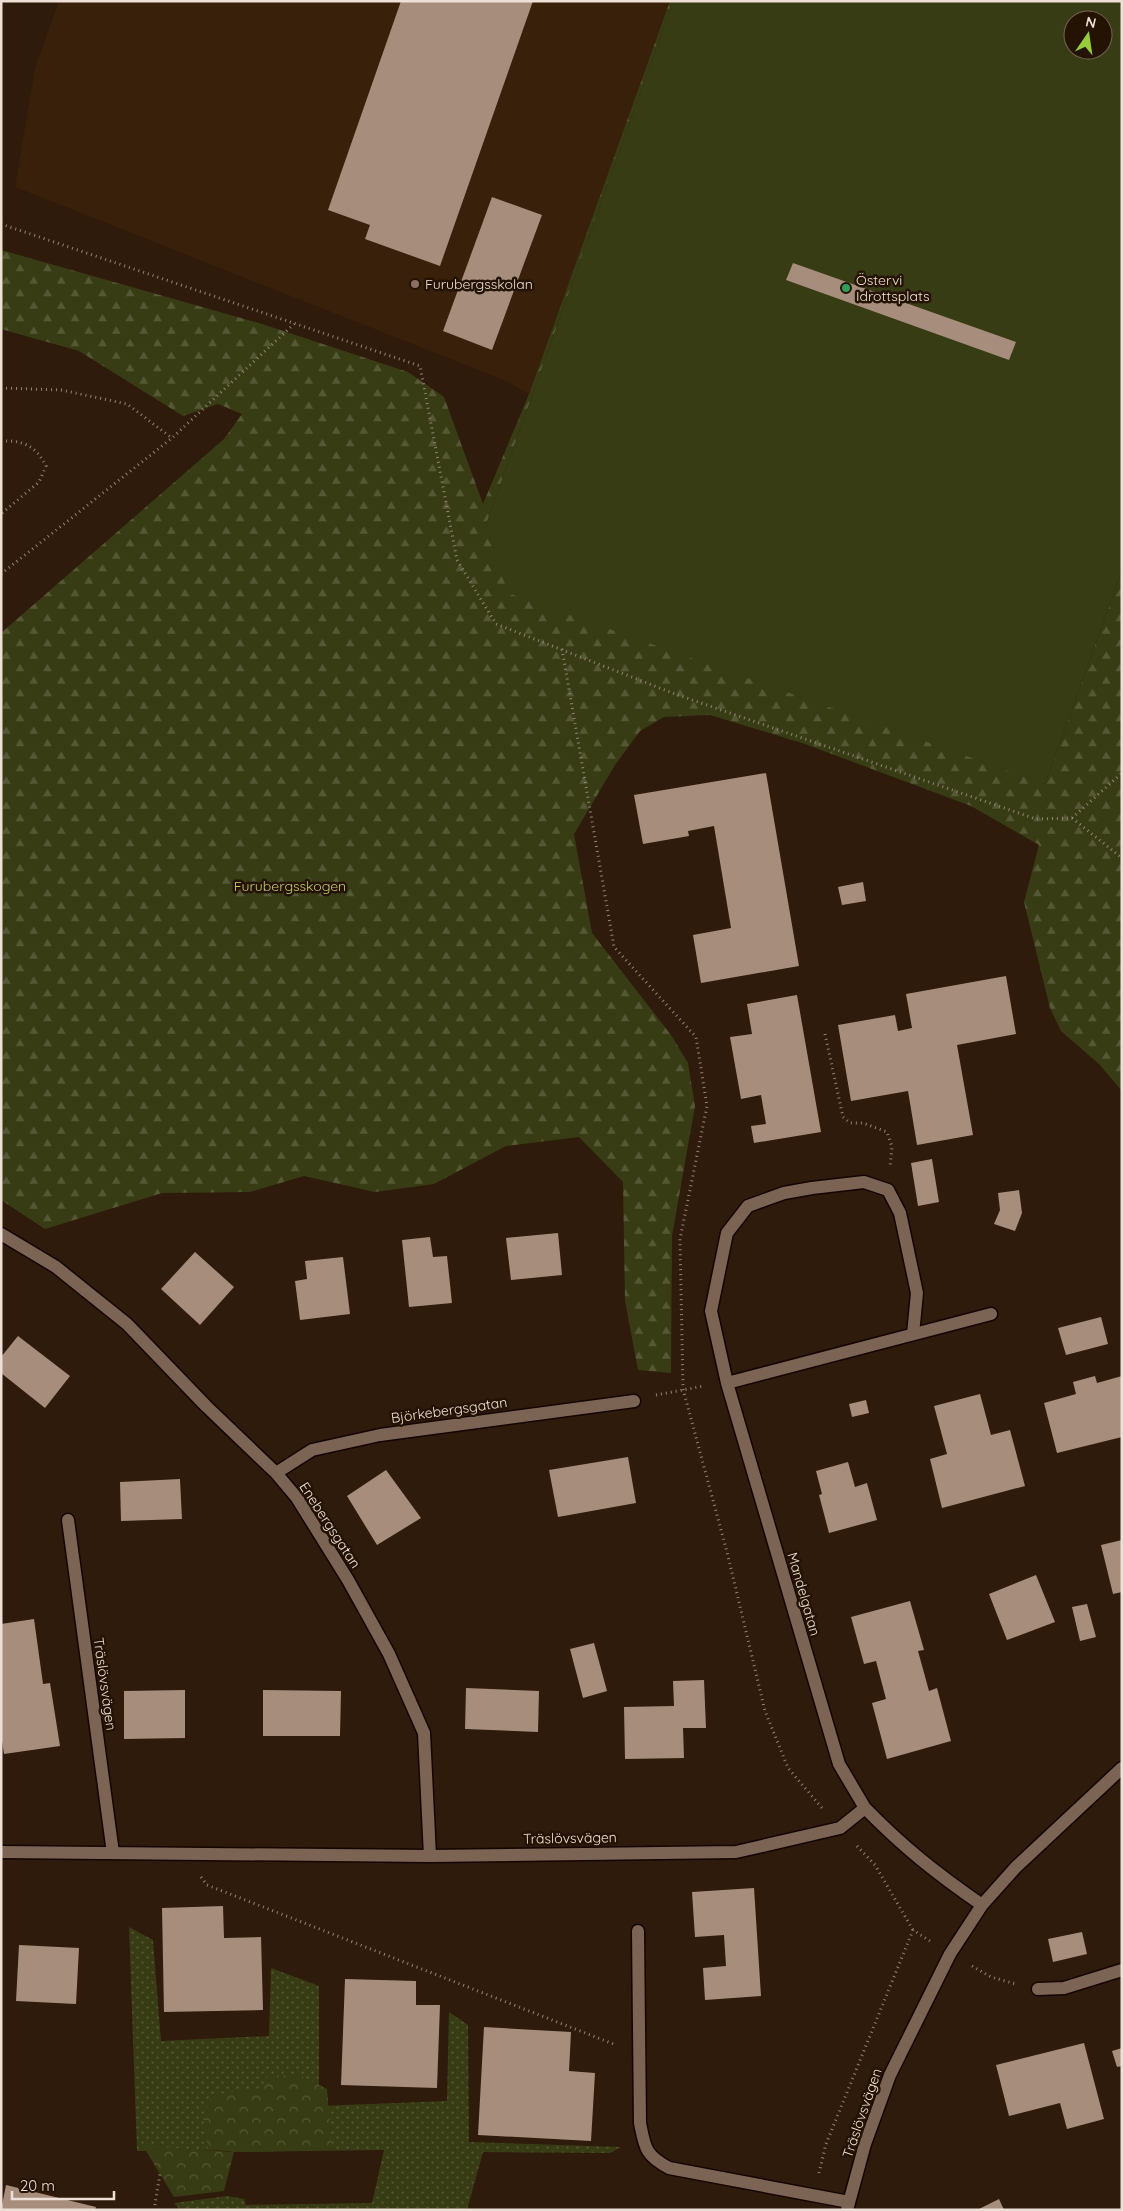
<svg xmlns="http://www.w3.org/2000/svg" width="1123" height="2211" viewBox="0 0 1123 2211" font-family="Quicksand,sans-serif">
  <style>
    .built { fill: #38200a }
    .grass { fill: url(#grass-dots) }
    .forest { fill: url(#forest-firs) }
    .park { fill: url(#park-crowns) }
    .pitch { fill: #383c14; fill-rule: evenodd }
    .building { fill: #a78e7c }
    .lines { fill: none; stroke-linecap: round; stroke-linejoin: round }
    .street-casing { stroke: #150500; stroke-width: 15 }
    .secondary-casing { stroke: #150500; stroke-width: 15 }
    .path { stroke: #948377; stroke-width: 3; stroke-dasharray: 1 4; stroke-linecap: butt }
    .street { stroke: #7b6453; stroke-width: 12 }
    .secondary { stroke: #7b6453; stroke-width: 12 }
    .education-dot { fill: #8d6e63; stroke: #241203; stroke-width: 2 }
    .leisure-dot { fill: #2e9e5b; stroke: #241203; stroke-width: 2 }
    .labels { text-anchor: middle; dominant-baseline: central; stroke-width: 5; stroke-linejoin: round; paint-order: stroke }
    .poi-label { font-size: 14px; fill: #eee0d6; stroke: #241203; text-anchor: start }
    .park-label { font-size: 14px; fill: #c2cd68; stroke: #241203 }
    .street-label { font-size: 14px; fill: #eee0d6; stroke: #241203 }
  </style>
  <defs>
    <pattern id="grass-dots" width="8" height="8" patternUnits="userSpaceOnUse" patternTransform="scale(1.25)"><rect width="8" height="8" fill="#383c14"/><path d="M2 2h.1M6 6h.1" fill="none" stroke="#555835" stroke-width="1.8" stroke-linecap="round"/></pattern>
    <pattern id="forest-firs" width="22" height="20" patternUnits="userSpaceOnUse" patternTransform="scale(1.25)"><rect width="22" height="20" fill="#383c14"/><path d="M5 1l3.5 6h-7zM16 11l3.5 6h-7z" fill="#555835"/></pattern>
    <pattern id="park-crowns" width="20" height="18" patternUnits="userSpaceOnUse" patternTransform="scale(1.25)"><rect width="20" height="18" fill="#383c14"/><path d="M2 6a3 3 0 1 1 6 0M12 15a3 3 0 1 1 6 0" fill="none" stroke="#555835"/></pattern>
  </defs>
  <rect width="100%" height="100%" fill="#2e1b0b"/>
  <path class="built" d="M 59,1 L 672,1 L 529,394 L 506,381 L 15,187 L 35,68 Z"/>
  <path class="grass" d="M 129,1927 L 153,1940 L 161,2041 L 269,2036 L 271,1968 L 319,1986 L 319,2106 L 447,2101 L 449,2012 L 468,2025 L 469,2142 L 621,2147 L 610,2153 L 483,2152 L 467,2210 L 180,2210 L 174,2203 L 227,2196 L 244,2199 L 246,2205 L 372,2203 L 384,2150 L 234,2152 L 221,2150 L 137,2151 Z"/>
  <path class="forest" d="M 670,1 L 673,1 L 486,525 L 1045,784 L 1122,570 L 1122,1091 L 1099,1064 L 1061,1031 L 1050,1008 L 1024,902 L 1039,845 L 971,806 L 805,744 L 710,715 L 664,717 L 640,731 L 615,765 L 574,834 L 592,933 L 671,1035 L 688,1063 L 695,1106 L 672,1236 L 671,1373 L 638,1370 L 625,1301 L 623,1182 L 579,1137 L 506,1146 L 434,1184 L 375,1192 L 304,1176 L 250,1192 L 162,1193 L 45,1229 L 1,1200 L 1,633 L 224,439 L 242,414 L 218,404 L 183,416 L 79,351 L 1,329 L 1,250 L 259,323 L 408,372 L 444,397 L 483,504 L 529,394 Z"/>
  <path class="park" d="M 268,2075 L 301,2076 L 327,2089 L 332,2149 L 258,2152 L 208,2150 L 203,2117 L 212,2095 L 262,2088 Z
    M 143,2146 L 234,2152 L 224,2191 L 174,2197 Z"/>
  <path class="pitch" d="M 673,1 L 1122,1 L 1122,570 L 1045,784 L 508,593 L 486,525 ZM 1073,20 L 1103,20 L 1103,50 L 1073,50 Z"/>
  <path class="building" d="M 401,1 L 533,1 L 440,266 L 365,239 L 370,225 L 328,210 Z
    M 492,197 L 542,215 L 492,350 L 443,331 Z
    M 793,263 L 1016,342 L 1009,360 L 786,280 Z
    M 766,773 L 799,966 L 701,983 L 693,935 L 731,928 L 714,826 L 688,831 L 689,836 L 643,844 L 634,795 Z
    M 863,882 L 866,901 L 842,905 L 838,887 Z
    M 1006,976 L 1016,1034 L 957,1045 L 973,1135 L 917,1145 L 908,1091 L 851,1101 L 838,1025 L 895,1015 L 898,1031 L 912,1028 L 906,994 Z
    M 797,995 L 821,1132 L 754,1143 L 751,1126 L 766,1124 L 761,1095 L 741,1099 L 730,1037 L 752,1034 L 747,1004 Z
    M 932,1159 L 939,1202 L 918,1206 L 911,1163 Z
    M 1019,1190 L 1022,1213 L 1015,1231 L 994,1224 L 1000,1210 L 998,1193 Z
    M 558,1233 L 562,1275 L 511,1280 L 506,1238 Z
    M 430,1237 L 433,1257 L 447,1256 L 452,1303 L 409,1307 L 402,1240 Z
    M 195,1252 L 234,1287 L 200,1325 L 161,1289 Z
    M 343,1257 L 350,1314 L 300,1320 L 295,1281 L 307,1279 L 305,1261 Z
    M 1101,1317 L 1108,1344 L 1066,1355 L 1058,1328 Z
    M 18,1336 L 70,1376 L 45,1408 L 1,1373 L 1,1357 Z
    M 1095,1376 L 1097,1383 L 1122,1376 L 1122,1437 L 1057,1453 L 1044,1403 L 1076,1394 L 1073,1382 Z
    M 980,1394 L 991,1435 L 1010,1430 L 1025,1486 L 942,1508 L 930,1459 L 947,1454 L 934,1406 Z
    M 866,1400 L 869,1413 L 852,1417 L 849,1404 Z
    M 628,1457 L 636,1503 L 558,1517 L 549,1470 Z
    M 848,1462 L 855,1487 L 867,1483 L 877,1520 L 829,1533 L 819,1495 L 822,1494 L 816,1471 Z
    M 386,1470 L 421,1518 L 377,1545 L 347,1496 Z
    M 180,1479 L 182,1519 L 121,1521 L 120,1482 Z
    M 1122,1540 L 1122,1592 L 1113,1594 L 1101,1545 Z
    M 1036,1575 L 1055,1622 L 1007,1640 L 989,1594 Z
    M 910,1601 L 924,1650 L 918,1651 L 929,1691 L 937,1688 L 951,1741 L 887,1759 L 872,1703 L 886,1699 L 876,1661 L 864,1664 L 851,1617 Z
    M 1087,1604 L 1096,1637 L 1080,1641 L 1072,1607 Z
    M 34,1619 L 43,1684 L 50,1683 L 60,1746 L 4,1754 L 1,1734 L 1,1624 Z
    M 594,1643 L 607,1691 L 583,1698 L 570,1649 Z
    M 704,1680 L 706,1728 L 683,1728 L 684,1758 L 625,1759 L 624,1707 L 674,1706 L 673,1681 Z
    M 466,1688 L 539,1691 L 538,1732 L 465,1729 Z
    M 185,1690 L 185,1738 L 124,1739 L 124,1691 Z
    M 263,1690 L 341,1691 L 340,1736 L 263,1736 Z
    M 754,1888 L 761,1996 L 705,2000 L 703,1968 L 726,1966 L 724,1935 L 695,1937 L 692,1892 Z
    M 223,1906 L 224,1938 L 261,1937 L 263,2010 L 164,2012 L 162,1908 Z
    M 1082,1932 L 1087,1954 L 1053,1962 L 1048,1939 Z
    M 19,1945 L 79,1948 L 76,2004 L 16,2001 Z
    M 345,1979 L 416,1981 L 416,2005 L 440,2005 L 437,2088 L 341,2085 Z
    M 484,2027 L 571,2032 L 569,2071 L 595,2073 L 591,2141 L 478,2135 Z
    M 1084,2043 L 1104,2119 L 1067,2129 L 1060,2103 L 1009,2116 L 996,2065 Z
    M 1122,2048 L 1122,2066 L 1117,2067 L 1112,2051 Z
    M 6,2185 L 96,2207 L 95,2210 L 1,2210 Z
    M 999,2199 L 1004,2210 L 977,2210 Z"/>
  <g class="lines">
    <g class="street-casing">
      <path id="street" d="M 1,1234 L 56,1267 L 127,1324 L 206,1406 L 276,1473 L 297,1498 L 348,1580 L 389,1654 L 424,1733 L 430,1856
        M 727,1383 L 711,1311 L 727,1233 L 748,1206 L 784,1193 L 812,1188 L 864,1182 L 888,1190 L 900,1213 L 917,1293 L 913,1334
        M 276,1473 L 312,1450 L 380,1435 L 634,1401
        M 68,1520 L 113,1853
        M 865,1808 L 839,1764 L 727,1383 L 991,1314
        M 1,1852 L 430,1856 L 736,1852 L 840,1828 L 865,1808 C 903,1847 937,1874 982,1905
        M 638,1931 L 640,2123 C 645,2148 645,2155 669,2168 L 849,2202
        M 1038,1989 L 1064,1988 L 1122,1970"/>
    </g>
    <g class="secondary-casing">
      <path id="secondary" d="M 847,2210 L 865,2144 L 890,2075 L 950,1954 L 982,1905 L 1016,1867 L 1122,1768"/>
    </g>
    <path class="path" d="M 1,224 L 420,366 L 457,560 L 496,624 L 675,694 L 1036,819 L 1072,818 L 1122,773
      M 1,388 L 61,390 L 127,404 L 172,438
      M 1,441 C 23,440 36,446 46,466 L 39,482 L 1,514
      M 1,574 L 172,438 L 294,324
      M 562,649 L 614,947 L 696,1037 L 707,1106 L 680,1239 L 683,1389 L 727,1552 L 765,1711 L 788,1768 L 822,1808
      M 1072,818 L 1122,858
      M 825,1034 L 843,1117 L 850,1123 L 863,1123 L 887,1132 L 892,1147 L 890,1167
      M 656,1395 L 704,1386
      M 857,1846 L 875,1865 L 913,1930
      M 201,1877 L 207,1885 L 616,2045
      M 972,1966 L 991,1977 L 1016,1984
      M 819,2173 L 826,2144 L 913,1930 L 930,1941
      M 154,2210 L 160,2174"/>
    <use href="#street" class="street"/>
    <use href="#secondary" class="secondary"/>
  </g>
  <circle class="education-dot" cx="415" cy="284" r="5"/>
  <circle class="leisure-dot" cx="846" cy="288" r="5"/>
  <g class="labels">
    <g class="poi-label">
      <text x="856" y="280">Östervi<tspan x="856" dy="16">Idrottsplats</tspan></text>
      <text x="425" y="284">Furubergsskolan</text>
    </g>
    <g class="park-label">
      <text x="290" y="886">Furubergsskogen</text>
    </g>
    <g class="street-label">
      <text transform="translate(449 1410) rotate(-8)">Björkebergsgatan</text>
      <text transform="translate(330 1525) rotate(57)">Enebergsgatan</text>
      <text transform="translate(804 1594) rotate(74)">Mandelgatan</text>
      <text transform="translate(105 1684) rotate(82)">Träslövsvägen</text>
      <text transform="translate(570 1838) rotate(-1)">Träslövsvägen</text>
      <text transform="translate(862 2113) rotate(-71)">Träslövsvägen</text>
    </g>
  </g>
  <rect width="1123" height="2211" fill="none" stroke="#eee0d6" stroke-width="5"/>
  <g transform="translate(1088 35) rotate(13)"><circle r="24" fill="#241203" stroke="#756457"/>
  <path d="M0-4L9 19L0 12L-9 19Z" fill="#96cc39"/>
  <text y="-8" font-size="14" font-weight="bold" text-anchor="middle" fill="#eee0d6">N</text>
  </g>
  <path d="M12 2191v8h102v-8" fill="none" stroke="#eee0d6" stroke-width="2.5"/>
  <text x="20" y="2191" font-size="15" fill="#eee0d6" stroke="#241203" stroke-width="4" paint-order="stroke">20 m</text>
</svg>
